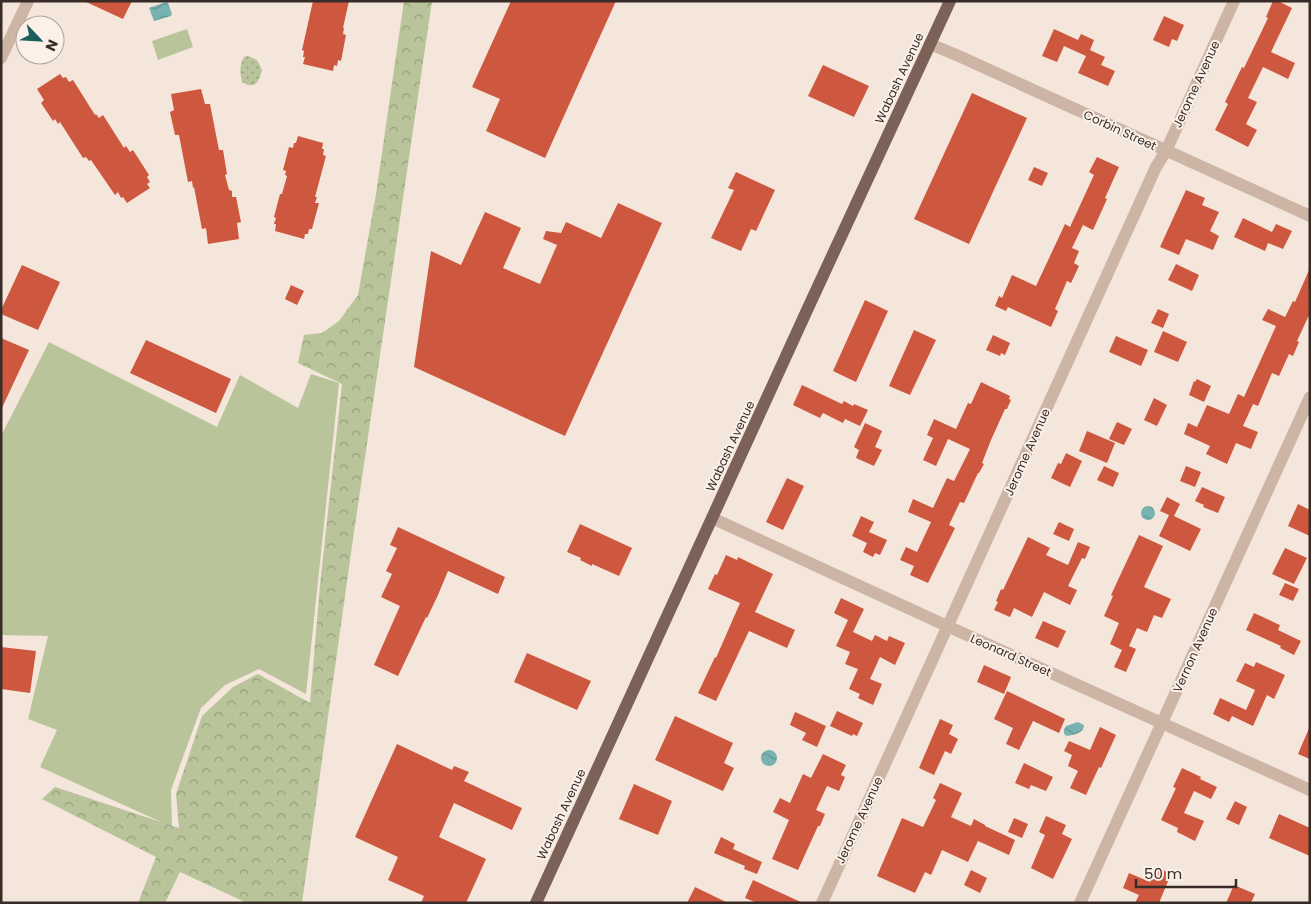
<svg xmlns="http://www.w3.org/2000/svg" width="1311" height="904" viewBox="0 0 1311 904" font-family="Poppins,sans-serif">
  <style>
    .grass { fill: #b9c49a }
    .forest { fill: url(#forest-crowns) }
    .park { fill: url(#park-dots) }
    .water { fill: url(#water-waves) }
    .building { fill: #ce573f }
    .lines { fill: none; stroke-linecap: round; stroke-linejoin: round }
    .minor { stroke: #cdb5a6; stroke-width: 12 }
    .major { stroke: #7b6158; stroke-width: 12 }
    .labels { text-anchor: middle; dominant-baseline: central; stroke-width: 4; stroke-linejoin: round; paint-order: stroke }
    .street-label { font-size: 12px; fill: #382c28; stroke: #fbf1e8 }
  </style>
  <defs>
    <pattern id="forest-crowns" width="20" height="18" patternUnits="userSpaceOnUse" patternTransform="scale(1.25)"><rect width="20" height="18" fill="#b9c49a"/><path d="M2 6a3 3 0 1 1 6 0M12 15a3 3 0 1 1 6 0" fill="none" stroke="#979f7e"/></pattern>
    <pattern id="park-dots" width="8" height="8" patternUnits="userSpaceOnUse" patternTransform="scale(1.25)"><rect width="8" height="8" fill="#b9c49a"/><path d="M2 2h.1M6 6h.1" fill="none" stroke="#979f7e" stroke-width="1.8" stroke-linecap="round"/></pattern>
    <pattern id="water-waves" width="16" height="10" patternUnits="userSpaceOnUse" patternTransform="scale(1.25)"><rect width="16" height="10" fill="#78b3b1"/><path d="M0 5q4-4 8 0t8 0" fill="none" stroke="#639290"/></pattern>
  </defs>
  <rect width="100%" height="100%" fill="#f4e6db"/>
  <path class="grass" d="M 187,29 L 193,47 L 158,60 L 152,41 Z
    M 49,342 L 217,427 L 240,375 L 298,408 L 311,374 L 339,383 L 306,694 L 259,669 L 225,685 L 201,708 L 171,790 L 172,827 L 40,767 L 57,730 L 28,719 L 48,636 L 1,635 L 1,436 Z"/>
  <path class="forest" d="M 404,1 L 432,1 L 352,546 L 302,903 L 247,903 L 180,872 L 165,903 L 138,903 L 156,857 L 42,799 L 55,787 L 179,828 L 176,794 L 202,716 L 233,687 L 258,674 L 310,703 L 320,585 L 342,384 L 298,363 L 304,335 L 322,333 L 339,321 L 358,295 L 376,194 Z"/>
  <path class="park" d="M 248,56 L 257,60 L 262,70 C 259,82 255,90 242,82 C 240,73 239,66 244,57 Z"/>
  <path class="water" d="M 166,2 L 168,3 L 172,14 L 171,16 L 154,21 L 149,8 Z
    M1141 513a7 7 0 1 1 14 0a7 7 0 1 1-14 0Z
    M 1078,722 L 1084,725 C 1084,733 1074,735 1067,736 L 1064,734 L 1064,730 L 1066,726 Z
    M761 758a8 8 0 1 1 16 0a8 8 0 1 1-16 0Z"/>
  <path class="building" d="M 84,1 L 132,1 L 123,19 Z
    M 313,1 L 349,1 L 343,28 L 344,28 L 343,34 L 346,35 L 341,61 L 338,60 L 337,66 L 334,65 L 333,71 L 303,64 L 305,57 L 303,57 L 304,51 L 302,50 Z
    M 511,1 L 616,1 L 545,158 L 486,131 L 500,99 L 472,87 Z
    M 1273,1 L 1278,1 L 1292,8 L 1271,52 L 1295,63 L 1288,79 L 1263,67 L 1248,98 L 1257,102 L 1246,124 L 1257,130 L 1248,147 L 1215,130 L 1228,104 L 1225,102 L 1242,67 L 1244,68 L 1268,18 L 1266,17 Z
    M 1164,16 L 1184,25 L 1177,41 L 1172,39 L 1169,47 L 1153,40 Z
    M 1054,29 L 1078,40 L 1081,34 L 1094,40 L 1090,50 L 1105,57 L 1101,65 L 1115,71 L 1108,86 L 1078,73 L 1086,56 L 1064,46 L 1057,62 L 1042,56 Z
    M 823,65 L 869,86 L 854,117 L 808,96 Z
    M 60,74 L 63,78 L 66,77 L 69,82 L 73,80 L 95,115 L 96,114 L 99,118 L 103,115 L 124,148 L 126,146 L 130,152 L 133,150 L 149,175 L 147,177 L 150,182 L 147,184 L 150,188 L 127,203 L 123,197 L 121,198 L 118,192 L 115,195 L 91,160 L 89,161 L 86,157 L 83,158 L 60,122 L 58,124 L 55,119 L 53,121 L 41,103 L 44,100 L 37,89 Z
    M 201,89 L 205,104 L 210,104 L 219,150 L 223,150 L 227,174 L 225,175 L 229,190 L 232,191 L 232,197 L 236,197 L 241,222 L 237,223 L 239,239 L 208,244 L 206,228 L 202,229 L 194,187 L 193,188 L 192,181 L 188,182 L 179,135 L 175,135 L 170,112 L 174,110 L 171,94 Z
    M 972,93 L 1027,118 L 969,244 L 914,219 Z
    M 298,136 L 323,143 L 322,149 L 324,149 L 323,155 L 326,156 L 315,197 L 317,197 L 315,203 L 319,203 L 312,229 L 309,229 L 308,234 L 305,234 L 304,239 L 275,231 L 276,224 L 274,224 L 276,218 L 274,217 L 280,194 L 282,194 L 287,176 L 285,175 L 286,171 L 283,170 L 289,147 L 293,148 L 294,143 L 296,143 Z
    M 1097,157 L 1119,167 L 1105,198 L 1107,199 L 1093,230 L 1083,225 L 1072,248 L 1079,251 L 1074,263 L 1079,266 L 1071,283 L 1067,281 L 1055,309 L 1058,311 L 1051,327 L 1008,307 L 1006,311 L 995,306 L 999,296 L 1002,298 L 1012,275 L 1036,286 L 1065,224 L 1070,227 L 1094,175 L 1089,172 Z
    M 1034,167 L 1048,173 L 1042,186 L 1028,180 Z
    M 736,172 L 775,190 L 756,231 L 751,229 L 741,251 L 711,238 L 734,190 L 728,188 Z
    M 1186,190 L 1205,198 L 1202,205 L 1219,212 L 1210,231 L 1219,236 L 1213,250 L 1186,239 L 1179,255 L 1160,247 Z
    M 618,203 L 662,223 L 565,436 L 414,367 L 431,251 L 461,265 L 485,212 L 521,228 L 503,268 L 540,284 L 557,245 L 543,239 L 546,231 L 561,233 L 566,222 L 601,238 Z
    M 1243,218 L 1272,232 L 1276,224 L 1292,231 L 1283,249 L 1268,243 L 1265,251 L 1234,237 Z
    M 1176,264 L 1199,275 L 1192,291 L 1168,280 Z
    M 22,265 L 60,282 L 38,330 L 1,314 L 1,310 Z
    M 1310,268 L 1310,313 L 1297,341 L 1299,342 L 1293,356 L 1289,354 L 1279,376 L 1272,373 L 1258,406 L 1253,404 L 1243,426 L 1258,432 L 1251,449 L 1236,443 L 1227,464 L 1206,454 L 1210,446 L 1184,434 L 1188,423 L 1197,427 L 1207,405 L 1229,414 L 1238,394 L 1244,397 L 1276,326 L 1262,320 L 1268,309 L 1285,317 L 1293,301 L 1295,302 Z
    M 291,285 L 304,291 L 297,305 L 285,299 Z
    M 865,300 L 888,311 L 856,382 L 833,371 Z
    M 1158,309 L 1169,314 L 1163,328 L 1151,323 Z
    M 914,330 L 936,340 L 910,395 L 889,386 Z
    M 1163,331 L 1187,342 L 1178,362 L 1154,352 Z
    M 993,335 L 1010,343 L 1005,355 L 1001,353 L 1000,356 L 986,350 Z
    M 1116,336 L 1148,350 L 1141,366 L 1109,352 Z
    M 1,338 L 29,350 L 1,410 Z
    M 146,340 L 231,379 L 216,413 L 130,373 Z
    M 1197,379 L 1211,386 L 1204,402 L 1189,395 L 1194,381 L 1195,382 Z
    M 981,382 L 1010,396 L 1009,399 L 1011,400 L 1007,409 L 1005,409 L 991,440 L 982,463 L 984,464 L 979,473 L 978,473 L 964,503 L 960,502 L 949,525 L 955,528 L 928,583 L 910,575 L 914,566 L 900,560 L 906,547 L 917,552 L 931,522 L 908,512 L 913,499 L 933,508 L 947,478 L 954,481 L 970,449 L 948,439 L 936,466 L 923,460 L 933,438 L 927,435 L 934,419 L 956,429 L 968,403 L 971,404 Z
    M 802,385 L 842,404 L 844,401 L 853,406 L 854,404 L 868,410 L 860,426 L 845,419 L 843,423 L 823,413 L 820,418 L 793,405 Z
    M 1154,398 L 1167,405 L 1157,426 L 1144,420 Z
    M 1117,422 L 1132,429 L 1124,445 L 1109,439 Z
    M 865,423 L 882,431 L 875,447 L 882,450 L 874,466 L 856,458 L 859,450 L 854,447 Z
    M 1087,431 L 1115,443 L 1107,463 L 1079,451 Z
    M 1066,453 L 1082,461 L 1070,487 L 1051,478 L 1058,463 L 1061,464 Z
    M 1104,466 L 1119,473 L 1113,487 L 1097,480 Z
    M 1186,466 L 1201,472 L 1195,487 L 1180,481 Z
    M 787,478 L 804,486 L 783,530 L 766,522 Z
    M 1202,487 L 1225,497 L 1218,513 L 1203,507 L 1204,505 L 1195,501 Z
    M 1167,497 L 1180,504 L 1174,516 L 1201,529 L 1190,551 L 1159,536 L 1169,515 L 1160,511 Z
    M 1298,504 L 1310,510 L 1310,536 L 1288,526 Z
    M 861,516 L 874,522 L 869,532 L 887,540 L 880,555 L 875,553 L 873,557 L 863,552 L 867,543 L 852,536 Z
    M 1059,522 L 1074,529 L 1069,541 L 1053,534 Z
    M 580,524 L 632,548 L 619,576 L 592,564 L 592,566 L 580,560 L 581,558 L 567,552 Z
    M 398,527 L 505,577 L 498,594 L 448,571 L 438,595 L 427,618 L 426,617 L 398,676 L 374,665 L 400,606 L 381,597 L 392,574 L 386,571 L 397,548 L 390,545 Z
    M 1139,535 L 1163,546 L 1144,587 L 1171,599 L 1162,618 L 1154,615 L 1147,632 L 1137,628 L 1129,646 L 1136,649 L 1126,672 L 1114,667 L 1122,650 L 1110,644 L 1119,623 L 1104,616 L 1113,596 L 1111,595 Z
    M 1028,537 L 1050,548 L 1046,555 L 1068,565 L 1078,542 L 1090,547 L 1085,559 L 1082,558 L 1068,586 L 1077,590 L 1070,605 L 1044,592 L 1032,617 L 1014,608 L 1010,617 L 994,610 L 998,602 L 996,601 L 1001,589 L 1003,590 Z
    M 1285,548 L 1307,558 L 1294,584 L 1272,574 Z
    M 726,555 L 737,560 L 738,557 L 773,574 L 755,612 L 795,630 L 787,648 L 749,631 L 716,701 L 698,693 L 715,657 L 716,658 L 740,603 L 708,589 L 715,574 L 717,575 Z
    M 1285,583 L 1299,589 L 1293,601 L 1279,595 Z
    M 841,598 L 864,609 L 853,632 L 872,641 L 875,635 L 887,641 L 889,636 L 905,643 L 895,665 L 880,657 L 870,679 L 882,684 L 873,705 L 858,698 L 860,694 L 849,689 L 858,669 L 845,664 L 850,652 L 836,646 L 848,620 L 834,613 Z
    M 1254,613 L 1280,625 L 1278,630 L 1301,641 L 1294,655 L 1280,648 L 1281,646 L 1246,630 Z
    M 1043,621 L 1066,631 L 1058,648 L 1035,638 Z
    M 1,647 L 36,651 L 30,693 L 1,689 Z
    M 527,653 L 591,681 L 577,710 L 514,682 Z
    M 1256,662 L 1285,675 L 1274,699 L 1267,695 L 1253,726 L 1232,716 L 1229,722 L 1213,714 L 1220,698 L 1246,710 L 1255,690 L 1236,681 L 1245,663 L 1254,667 Z
    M 984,665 L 1011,677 L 1004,694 L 977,682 Z
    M 1007,691 L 1065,719 L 1059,733 L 1033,721 L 1019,750 L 1006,744 L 1013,728 L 994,719 Z
    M 837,711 L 863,723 L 857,736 L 853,734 L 852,736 L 830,726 Z
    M 795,712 L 826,726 L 817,747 L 802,740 L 806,733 L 790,725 Z
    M 675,716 L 733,743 L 724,763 L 734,768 L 723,791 L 655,760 Z
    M 940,719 L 953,725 L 949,734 L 958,739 L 951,754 L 945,751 L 934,775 L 919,768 Z
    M 1310,726 L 1310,759 L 1298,754 Z
    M 1100,727 L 1116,735 L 1101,768 L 1099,767 L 1086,795 L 1070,788 L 1078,771 L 1068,766 L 1072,755 L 1064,751 L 1069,741 L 1090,750 Z
    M 397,744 L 452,770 L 454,766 L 469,772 L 464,781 L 522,808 L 512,830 L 454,803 L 439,837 L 486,859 L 466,903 L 421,903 L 424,896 L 388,880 L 398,857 L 355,837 Z
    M 823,754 L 846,765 L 841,775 L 845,777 L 839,791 L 827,786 L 816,810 L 825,814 L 820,826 L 818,826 L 798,870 L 772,859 L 789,820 L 773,812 L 780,798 L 790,803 L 803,774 L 811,778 Z
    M 1024,763 L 1053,777 L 1046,791 L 1031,785 L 1029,789 L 1015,783 Z
    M 1182,768 L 1201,777 L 1200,779 L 1217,787 L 1211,799 L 1194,791 L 1184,813 L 1204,821 L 1195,841 L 1177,832 L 1178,828 L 1161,820 L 1176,788 L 1173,787 Z
    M 940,783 L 962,793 L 951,817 L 971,826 L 974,819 L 985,825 L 985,826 L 1015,840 L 1009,855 L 978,841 L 968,862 L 942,850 L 931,875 L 925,872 L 915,893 L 877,876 L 902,818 L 923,827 L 936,800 L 933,798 Z
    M 634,784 L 672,801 L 658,835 L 619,819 Z
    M 1235,801 L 1247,807 L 1239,825 L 1226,819 Z
    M 1279,814 L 1310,828 L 1310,856 L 1269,838 Z
    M 1046,816 L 1066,825 L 1062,834 L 1072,839 L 1053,879 L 1031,868 L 1045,835 L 1039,832 Z
    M 1014,818 L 1028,824 L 1022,838 L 1008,832 Z
    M 721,837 L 735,844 L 733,849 L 762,862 L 757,874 L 744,869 L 745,866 L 714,853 Z
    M 1157,867 L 1171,874 L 1159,903 L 1135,903 L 1139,895 L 1123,888 L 1129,873 L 1150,882 Z
    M 971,870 L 987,878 L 980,893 L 964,885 Z
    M 753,880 L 803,903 L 757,903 L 745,898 Z
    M 1234,885 L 1255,894 L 1251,903 L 1226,903 Z
    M 695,887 L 728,903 L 687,903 Z"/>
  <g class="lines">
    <path class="minor" d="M 930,44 L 961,57 L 1310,216
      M 1,58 L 28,1
      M 712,518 L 947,626 L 1310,790
      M 822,903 L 1156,167 L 1166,151 L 1234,1
      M 1080,903 L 1310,397"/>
    <path class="major" d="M 536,903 L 808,308 L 950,1"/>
  </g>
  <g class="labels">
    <g class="street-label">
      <text transform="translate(899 78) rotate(-65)">Wabash Avenue</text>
      <text transform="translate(1196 84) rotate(-65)">Jerome Avenue</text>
      <text transform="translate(1120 130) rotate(25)">Corbin Street</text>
      <text transform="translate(730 446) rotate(-65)">Wabash Avenue</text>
      <text transform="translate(1027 452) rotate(-66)">Jerome Avenue</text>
      <text transform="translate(1195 650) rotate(-66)">Vernon Avenue</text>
      <text transform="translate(1011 655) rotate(24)">Leonard Street</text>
      <text transform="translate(561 814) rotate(-65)">Wabash Avenue</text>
      <text transform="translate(859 820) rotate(-65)">Jerome Avenue</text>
    </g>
  </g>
  <rect width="1311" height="904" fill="none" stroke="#382c28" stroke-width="5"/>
  <g transform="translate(40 40) rotate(115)"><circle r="24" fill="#fbf1e8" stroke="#ada29b"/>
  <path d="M0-4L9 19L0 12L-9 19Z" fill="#1a5d5d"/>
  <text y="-8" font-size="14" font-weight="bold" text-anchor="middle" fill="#382c28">N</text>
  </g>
  <path d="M1136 879v8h100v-8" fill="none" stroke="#382c28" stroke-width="2.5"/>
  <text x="1144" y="879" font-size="15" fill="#382c28" stroke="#fbf1e8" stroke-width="4" paint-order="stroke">50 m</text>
</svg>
